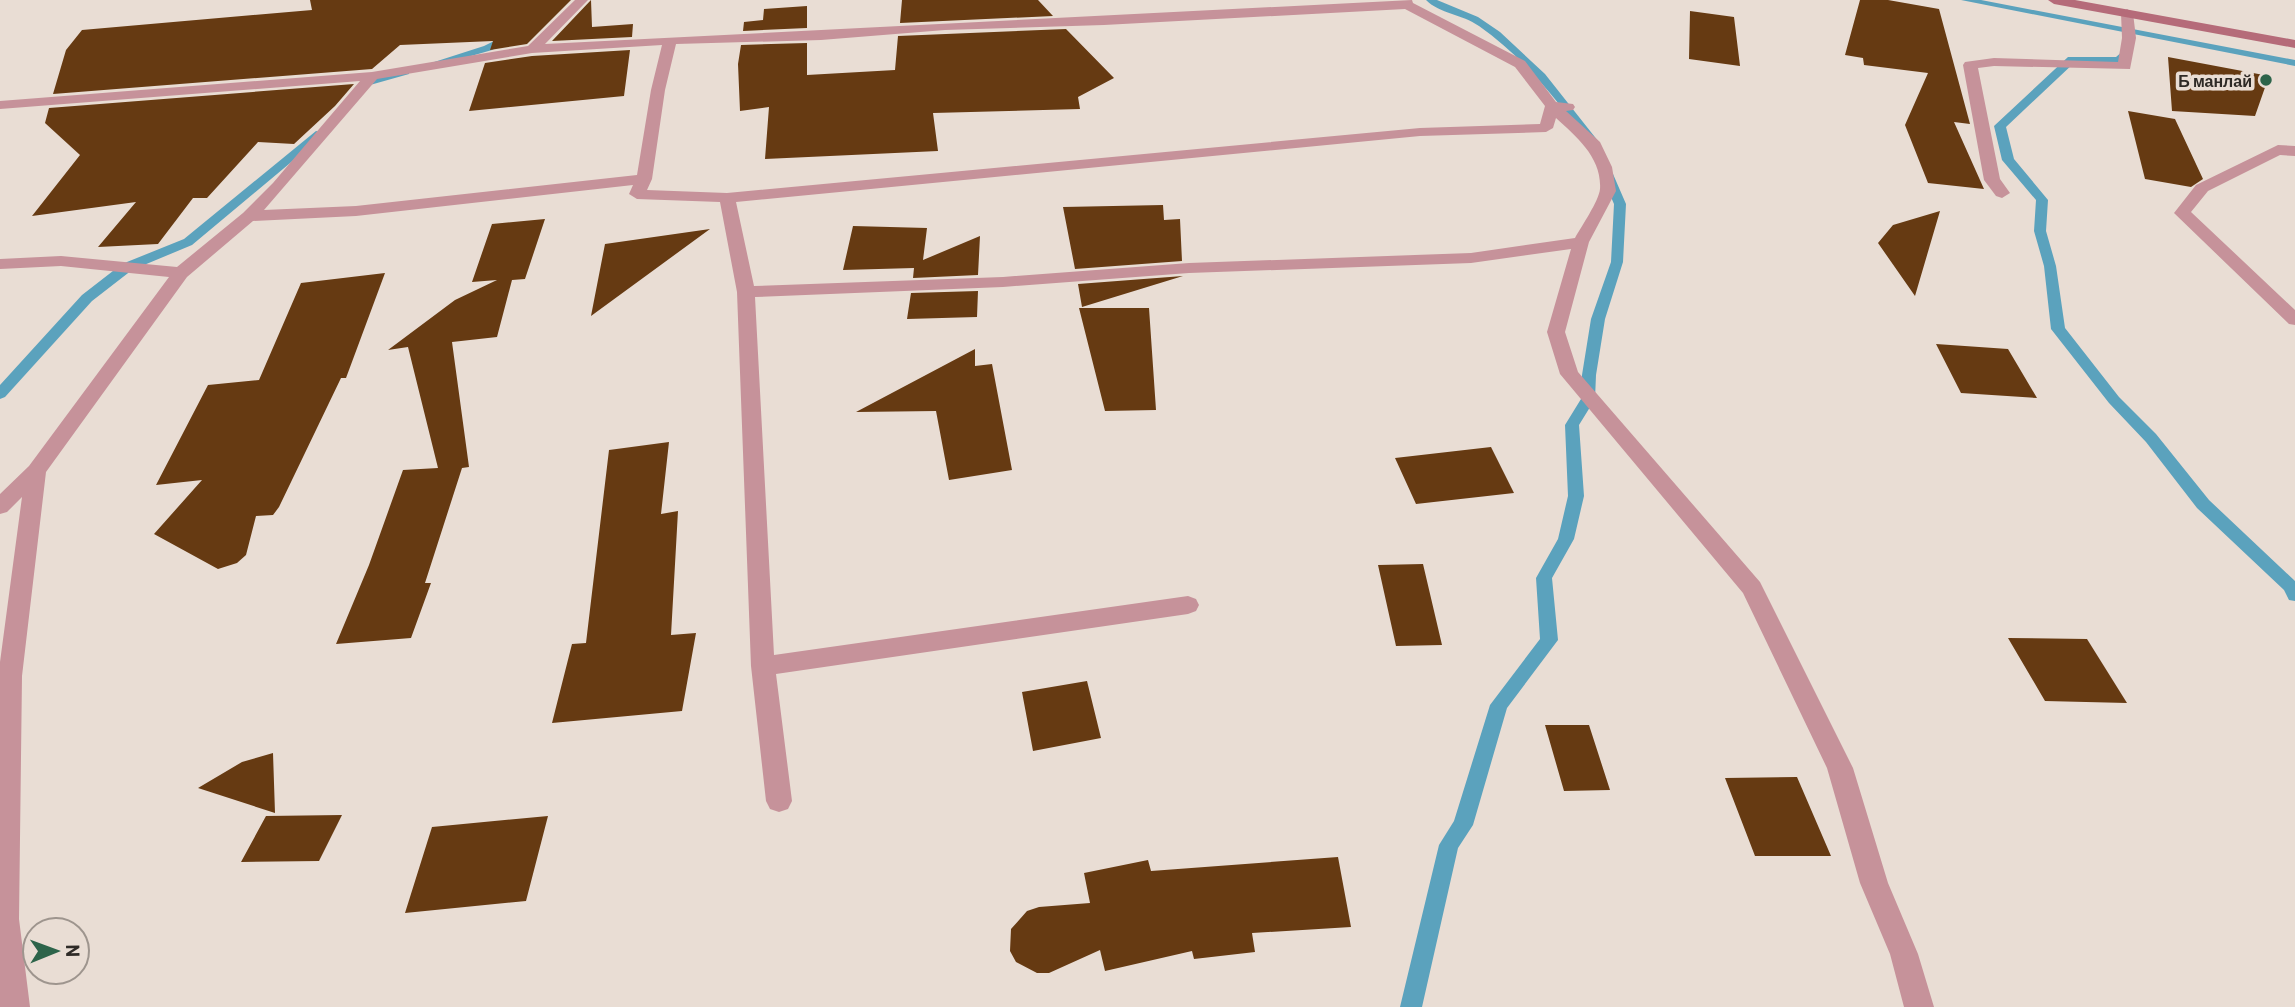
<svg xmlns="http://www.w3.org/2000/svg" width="2295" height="1007" viewBox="0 0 2295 1007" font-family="Barlow,sans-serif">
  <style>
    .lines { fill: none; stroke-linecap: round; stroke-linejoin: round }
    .stream { fill: #5ba2bd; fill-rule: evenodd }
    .building { fill: #663a12 }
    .street { fill: #c6929a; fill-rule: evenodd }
    .secondary { fill: #b56b79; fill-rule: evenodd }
    .poi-dot { fill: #2d644a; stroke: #e9ddd4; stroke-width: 2.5 }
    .labels { text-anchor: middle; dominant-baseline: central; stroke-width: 7; stroke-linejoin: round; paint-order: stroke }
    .far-poi-label { font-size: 16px; font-weight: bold; fill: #2e2a26; stroke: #e9ddd4; text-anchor: end }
  </style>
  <rect width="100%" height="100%" fill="#e9ddd4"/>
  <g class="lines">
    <path class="stream" d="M 1426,0 L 1437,0 L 1478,17 L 1500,32 L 1545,74 L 1598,141 L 1596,143 L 1588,143 C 1557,99 1523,57 1479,26 C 1462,14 1440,14 1426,0 Z
      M 1961,0 L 1981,0 L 2295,60 L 2295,66 Z
      M 510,33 L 515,36 L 514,38 L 492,50 L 433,67 L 428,64 L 484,46 Z
      M 2122,44 L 2130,44 L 2133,51 L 2123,62 L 2075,62 L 2006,127 L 2014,159 L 2048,200 L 2046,231 L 2056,266 L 2065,328 L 2119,397 L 2156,434 L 2209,500 L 2295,581 L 2295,601 L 2289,600 L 2284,590 L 2197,508 L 2146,442 L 2109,403 L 2051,329 L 2044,266 L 2034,231 L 2036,200 L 2002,160 L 1994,126 L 2068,57 L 2116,57 L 2123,51 Z
      M 405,69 L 409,70 L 409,74 L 370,85 L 363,93 L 354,91 L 362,81 Z
      M 316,131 L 326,133 L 192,245 L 132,270 L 92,301 L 5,397 L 0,399 L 0,385 L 82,295 L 122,264 L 184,239 Z
      M 1607,170 L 1613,174 L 1626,204 L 1623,262 L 1605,319 L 1596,375 L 1595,399 L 1579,425 L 1584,496 L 1574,539 L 1552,578 L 1558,640 L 1507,708 L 1473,825 L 1458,848 L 1422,1007 L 1400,1007 L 1439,845 L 1454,821 L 1490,705 L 1540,639 L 1536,578 L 1558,539 L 1568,496 L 1565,425 L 1581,399 L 1582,375 L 1591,319 L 1611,262 L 1614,204 L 1601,174 Z"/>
  </g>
  <path class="building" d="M 310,0 L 571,0 L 527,44 L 490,50 L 493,41 L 400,45 L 372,69 L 53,94 L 66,50 L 82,30 L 312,10 Z
    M 591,0 L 592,27 L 633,24 L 632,37 L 552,41 Z
    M 902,0 L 1038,0 L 1053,16 L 900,23 Z
    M 1860,0 L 1888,0 L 1939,9 L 1970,124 L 1954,122 L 1984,189 L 1928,183 L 1905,125 L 1928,73 L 1864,65 L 1863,58 L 1845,55 Z
    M 807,6 L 807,28 L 743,31 L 744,22 L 763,20 L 764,9 Z
    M 1690,11 L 1734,17 L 1740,66 L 1689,59 Z
    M 1066,29 L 1114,78 L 1078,97 L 1080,109 L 933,113 L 938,151 L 765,159 L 769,107 L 740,111 L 738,64 L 741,45 L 807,43 L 807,75 L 895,70 L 898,36 Z
    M 630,50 L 624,96 L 469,111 L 485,63 L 532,56 Z
    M 2168,57 L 2269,76 L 2255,116 L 2172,111 Z
    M 354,84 L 335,106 L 294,144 L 258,142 L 207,198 L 193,198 L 158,244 L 98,247 L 136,202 L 32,216 L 80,155 L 45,123 L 49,108 Z
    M 2128,111 L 2175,119 L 2203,179 L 2191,187 L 2145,179 Z
    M 1163,205 L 1164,220 L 1180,219 L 1182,261 L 1075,269 L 1063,207 Z
    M 1940,211 L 1915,296 L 1878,243 L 1893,225 Z
    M 545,219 L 525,279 L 512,280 L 497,337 L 452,342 L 469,467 L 462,468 L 425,583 L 431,583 L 411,638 L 336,644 L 369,565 L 403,470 L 438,468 L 408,347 L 388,350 L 455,300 L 497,280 L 472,282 L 492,224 Z
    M 853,226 L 927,228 L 923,260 L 980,236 L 978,275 L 913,278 L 914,268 L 843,270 Z
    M 710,229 L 591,316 L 605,244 Z
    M 385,273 L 346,378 L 341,378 L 279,507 L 273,515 L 256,516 L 246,555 L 237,563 L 218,569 L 154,534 L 202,480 L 156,485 L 208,385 L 259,380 L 301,283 Z
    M 1183,276 L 1082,307 L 1078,284 Z
    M 978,291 L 977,317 L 907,319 L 911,293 Z
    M 1079,308 L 1149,308 L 1156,410 L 1105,411 Z
    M 1936,344 L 2008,349 L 2037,398 L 1961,393 Z
    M 975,349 L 975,366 L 992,364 L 1012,470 L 949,480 L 936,411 L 856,412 Z
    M 669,442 L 661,514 L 678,511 L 671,635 L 696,633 L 682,711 L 552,723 L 572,644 L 586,643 L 609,450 Z
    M 1491,447 L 1514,493 L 1416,504 L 1395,458 Z
    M 1423,564 L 1442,645 L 1396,646 L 1378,565 Z
    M 2008,638 L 2087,639 L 2127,703 L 2045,701 Z
    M 1087,681 L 1101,738 L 1033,751 L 1022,692 Z
    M 1545,725 L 1589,725 L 1610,790 L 1564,791 Z
    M 273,753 L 275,813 L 198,788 L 242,762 Z
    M 1797,777 L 1831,856 L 1755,856 L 1725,778 Z
    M 342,815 L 319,861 L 241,862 L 266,816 Z
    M 548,816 L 526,901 L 405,913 L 432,827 Z
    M 1338,857 L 1351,927 L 1252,933 L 1255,952 L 1194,959 L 1192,951 L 1105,971 L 1100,950 L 1049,973 L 1037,973 L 1016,962 L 1010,951 L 1011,929 L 1027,911 L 1039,907 L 1090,903 L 1084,873 L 1148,860 L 1151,871 Z"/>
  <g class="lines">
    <path class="street" d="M 575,0 L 588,0 L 545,44 L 1412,0 L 1413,3 L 1525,61 L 1556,102 L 1573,104 L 1575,107 L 1573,110 L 1566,111 L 1600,142 L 1612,167 L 1616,191 L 1589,242 L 1565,332 L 1578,372 L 1760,582 L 1853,768 L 1888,883 L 1918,954 L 1934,1007 L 1904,1007 L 1890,954 L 1860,883 L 1827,768 L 1743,593 L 1560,374 L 1547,332 L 1571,249 L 1471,263 L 1189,273 L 1003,287 L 755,297 L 774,655 L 1188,596 L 1196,599 L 1199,605 L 1196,611 L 1188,614 L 776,674 L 792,801 L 788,809 L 779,812 L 770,809 L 766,801 L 751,666 L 737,292 L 720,202 L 637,199 L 629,194 L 633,185 L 356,216 L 253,221 L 187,277 L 46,472 L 22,676 L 19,919 L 30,1007 L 0,1007 L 0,662 L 22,497 L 7,512 L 0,514 L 0,494 L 29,466 L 169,277 L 61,266 L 0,269 L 0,259 L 61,256 L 177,267 L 243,213 L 273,183 L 360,81 L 0,109 L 0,101 L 372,72 L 528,46 ZM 1405,9 L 1515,67 L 1545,106 L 1540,124 L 1420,128 L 727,193 L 647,190 L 652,179 L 665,90 L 676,44 L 821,40 L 945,30 L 1104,25 ZM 662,45 L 651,90 L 637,175 L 356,206 L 264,210 L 377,79 L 532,53 ZM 1556,118 C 1577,137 1602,158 1600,189 C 1599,201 1581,227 1575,238 L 1471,253 L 1189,263 L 1003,277 L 754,286 L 736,202 L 1420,136 L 1546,132 L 1553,128 Z
      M 2127,9 L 2133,13 L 2136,38 L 2130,69 L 1994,66 L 1978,68 L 2000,179 L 2010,193 L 2002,198 L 1996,196 L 1984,180 L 1963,65 L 1965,62 L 1994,58 L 2118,62 L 2122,38 L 2121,13 Z
      M 2278,145 L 2295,146 L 2295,156 L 2280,155 L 2208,191 L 2191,212 L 2295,310 L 2295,325 L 2289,324 L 2174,213 L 2196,185 Z"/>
    <path class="secondary" d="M 2048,0 L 2075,0 L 2295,40 L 2295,48 L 2054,4 Z"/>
  </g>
  <circle class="poi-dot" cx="2266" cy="80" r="7"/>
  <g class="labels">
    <g class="far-poi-label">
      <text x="2252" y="80">Б манлай</text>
    </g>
  </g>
  <g transform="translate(56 951) rotate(89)"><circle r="33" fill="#e9ddd4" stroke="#9e958e" stroke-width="2"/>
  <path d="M0-5L12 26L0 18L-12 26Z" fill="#2d644a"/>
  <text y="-10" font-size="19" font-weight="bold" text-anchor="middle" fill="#2e2a26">N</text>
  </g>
</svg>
